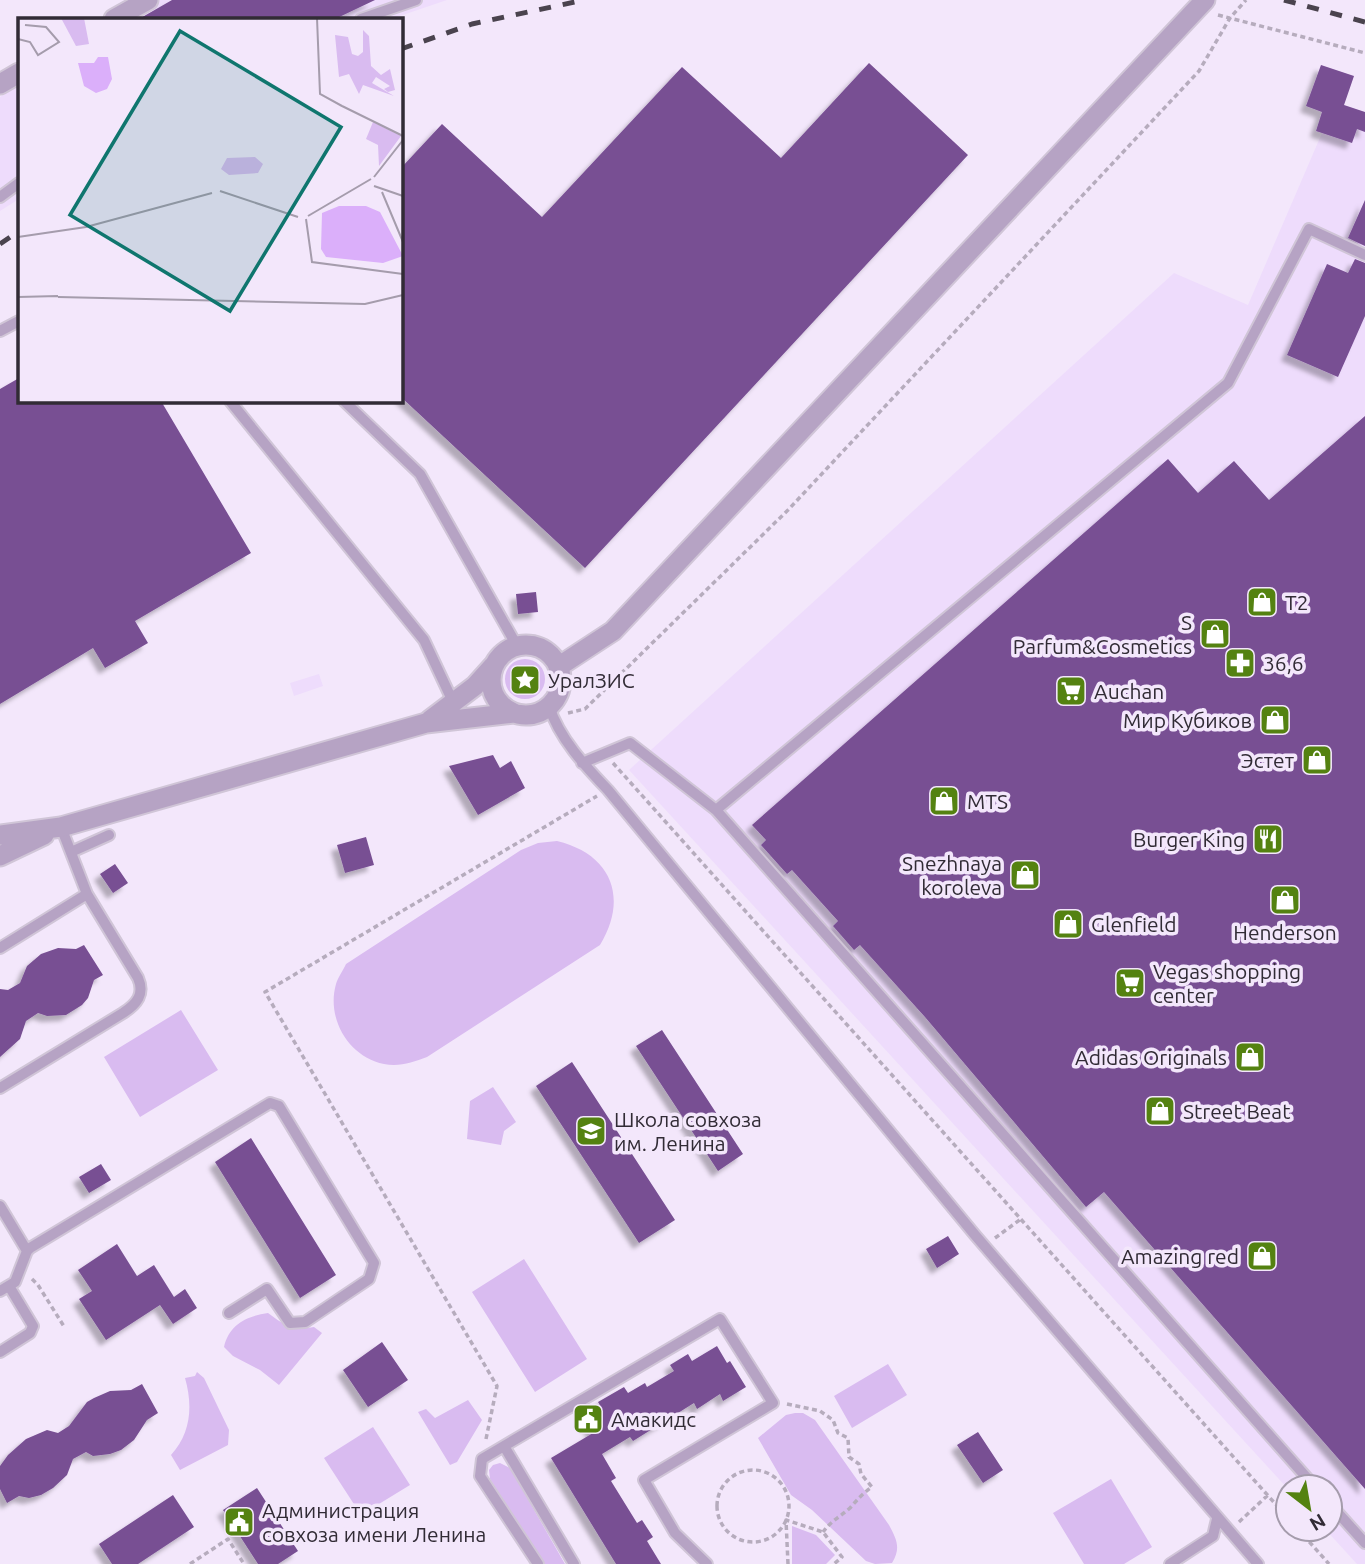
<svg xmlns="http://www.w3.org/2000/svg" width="1365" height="1564" viewBox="0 0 1365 1564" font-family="Ubuntu,sans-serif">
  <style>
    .built { fill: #eedcfc }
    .green { fill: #d9bbf0 }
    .building { fill: #784f93; filter: url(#shadow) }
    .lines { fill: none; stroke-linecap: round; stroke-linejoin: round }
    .service-casing { stroke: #d0c5d7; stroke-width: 14 }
    .minor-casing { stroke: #d0c5d7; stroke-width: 23 }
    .path { stroke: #b6acbd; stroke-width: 3.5; stroke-dasharray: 5 3.5; stroke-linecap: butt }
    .service { stroke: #b6a3c4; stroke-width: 10 }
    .minor { stroke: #b6a3c4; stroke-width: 19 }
    .rail { stroke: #4a434e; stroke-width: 5; stroke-dasharray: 12 12; stroke-linecap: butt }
    .labels { text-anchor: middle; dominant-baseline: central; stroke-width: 7; stroke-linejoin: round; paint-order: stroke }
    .poi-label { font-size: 21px; fill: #312b35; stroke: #f3e7fb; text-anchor: start }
    .inset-road { fill: none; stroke: #a59cac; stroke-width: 2 }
    .view { fill: #0f766e; fill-opacity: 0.15; stroke: #0f766e; stroke-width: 3.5 }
    .inset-edge { fill: none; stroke: #312b35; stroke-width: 3.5 }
  </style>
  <defs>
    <filter id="shadow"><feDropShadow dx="-6" dy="6" stdDeviation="2" flood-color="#0004"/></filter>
  </defs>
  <rect width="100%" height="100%" fill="#f3e7fb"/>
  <path class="built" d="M 159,0 L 447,0 L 391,19 L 128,19 Z
    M 1321,65 L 1354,76 L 1344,105 L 1365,112 L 1365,1564 L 1357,1564 L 1325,1529 L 1330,1529 L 1330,1487 L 1288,1487 L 1288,1489 L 629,770 L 1174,273 L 1248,305 L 1322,133 L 1316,131 L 1322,112 L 1306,106 Z
    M 19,85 L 19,199 L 0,211 L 0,97 Z
    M 319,674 L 323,686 L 294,696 L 290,683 Z"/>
  <path class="green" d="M505 679a20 20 0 1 1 40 0a20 20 0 1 1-40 0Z
    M 557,841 C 611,854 629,897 600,945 L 427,1057 C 413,1062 400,1067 384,1064 C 349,1057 326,1019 336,984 C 338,977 343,971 346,964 L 521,850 L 538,843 Z
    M 181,1010 L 218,1070 L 140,1117 L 104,1057 Z
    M 493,1087 L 516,1122 L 504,1131 L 501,1145 L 467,1139 L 470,1101 Z
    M 524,1259 L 587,1359 L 535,1392 L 472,1292 Z
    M 268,1313 C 285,1326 293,1330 314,1327 L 322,1333 L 279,1385 L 260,1370 L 233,1356 L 224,1347 C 229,1325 246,1316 268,1313 Z
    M 888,1364 L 907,1395 L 852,1428 L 834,1396 Z
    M 197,1372 L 204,1378 L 229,1430 L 228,1445 L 180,1470 L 171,1455 C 191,1433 193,1406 185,1378 L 195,1376 Z
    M 468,1400 L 482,1420 L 457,1462 L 450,1465 L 418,1412 L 426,1409 L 435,1418 Z
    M 795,1413 L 803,1413 L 815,1420 L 889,1525 C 897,1540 901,1548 892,1563 L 875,1564 L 866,1561 L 812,1510 L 791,1495 L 758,1438 L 786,1415 Z
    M 373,1427 L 410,1485 L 361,1515 L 324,1458 Z
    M 500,1463 L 510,1468 L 565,1564 L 545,1564 L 490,1479 L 489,1470 L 493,1465 Z
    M 1111,1479 L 1152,1547 L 1124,1564 L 1084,1564 L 1053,1513 Z
    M 792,1526 L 816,1535 L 835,1555 L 826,1564 L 792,1564 Z"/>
  <path class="building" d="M 172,0 L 375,0 L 335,19 L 139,19 Z
    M 869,63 L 968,155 L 585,568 L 401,397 L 401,168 L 442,124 L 542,217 L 682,67 L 781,158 Z
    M 1321,65 L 1354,76 L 1344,105 L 1365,112 L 1365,132 L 1357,129 L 1352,143 L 1316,131 L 1322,112 L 1306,106 Z
    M 1365,200 L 1365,246 L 1348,238 Z
    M 1355,259 L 1365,263 L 1365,316 L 1338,377 L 1287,355 L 1327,264 L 1348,273 Z
    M 19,378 L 19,401 L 161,401 L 251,553 L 135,621 L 148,643 L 105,668 L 93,648 L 0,704 L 0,389 Z
    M 1365,416 L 1365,1489 L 1104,1192 L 1086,1207 L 925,1017 L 860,945 L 854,950 L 833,926 L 838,921 L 792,870 L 787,874 L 761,845 L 766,840 L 752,825 L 1168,459 L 1198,493 L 1234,461 L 1269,500 Z
    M 536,592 L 538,612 L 518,614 L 516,594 Z
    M 493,755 L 500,768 L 511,761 L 525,788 L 478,815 L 449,766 Z
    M 366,837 L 374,865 L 345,873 L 337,845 Z
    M 115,864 L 128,883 L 113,893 L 100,874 Z
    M 84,945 L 103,975 L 94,980 L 88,998 L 82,1005 L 66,1015 L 47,1016 L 38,1013 L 26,1021 L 20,1039 L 0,1057 L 0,989 L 8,990 L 20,983 L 27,966 L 41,954 L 58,948 L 76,949 Z
    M 662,1030 L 743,1154 L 718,1171 L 636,1046 Z
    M 572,1062 L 675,1220 L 639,1243 L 536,1086 Z
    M 251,1138 L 336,1275 L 300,1298 L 215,1162 Z
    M 101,1164 L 111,1180 L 89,1193 L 79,1177 Z
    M 948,1236 L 959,1254 L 937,1268 L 926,1249 Z
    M 117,1244 L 137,1276 L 154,1265 L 174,1297 L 185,1289 L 197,1308 L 173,1324 L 160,1305 L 106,1340 L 79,1299 L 92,1291 L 78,1270 Z
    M 382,1342 L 408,1380 L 368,1407 L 343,1370 Z
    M 717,1346 L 727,1363 L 730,1361 L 746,1387 L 723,1401 L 720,1394 L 697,1409 L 694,1403 L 633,1441 L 630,1437 L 602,1454 L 616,1478 L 611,1481 L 637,1523 L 642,1520 L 653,1537 L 647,1541 L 661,1564 L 616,1564 L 551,1458 L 593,1433 L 584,1417 L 601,1407 L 598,1402 L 624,1387 L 628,1393 L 645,1383 L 647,1387 L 674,1371 L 670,1365 L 688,1354 L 692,1361 Z
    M 142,1384 L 158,1413 L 147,1420 L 134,1440 L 121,1450 L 110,1454 L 93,1456 L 86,1452 L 73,1459 L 67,1475 L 53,1488 L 41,1495 L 29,1498 L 19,1496 L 7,1503 L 0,1489 L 0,1466 L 8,1455 L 26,1439 L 47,1430 L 58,1433 L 69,1426 L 87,1402 L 94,1398 L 110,1391 L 131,1390 Z
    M 978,1432 L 1003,1470 L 983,1483 L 957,1445 Z
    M 257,1488 L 298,1551 L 278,1564 L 258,1564 L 223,1510 Z
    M 173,1495 L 194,1527 L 138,1564 L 112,1564 L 99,1544 Z"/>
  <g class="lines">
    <g class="service-casing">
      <path id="service" d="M 361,19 L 416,0
        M 0,197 L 19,183
        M 0,331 L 19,321
        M 230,401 L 424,640 L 454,704
        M 344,401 L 420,474 L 517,646
        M 549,706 C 559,738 585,766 608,790 L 975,1235 L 1258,1564
        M 582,763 L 630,743 L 716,810 L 1315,1487
        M 716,810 L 1228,383 L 1309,229 L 1365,255
        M 71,852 L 109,835
        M 0,948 L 87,894
        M 0,1088 L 123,1013 C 137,1004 145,994 138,978 L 87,894 L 61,827
        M 0,1206 L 27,1251
        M 0,1291 L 15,1282 L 27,1251 L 30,1248 L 270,1103 L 279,1106 L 374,1263 L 369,1279 L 305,1322 L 290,1323 L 267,1289 L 229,1313
        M 0,1352 L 30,1333 L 33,1326 L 9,1286
        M 504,1446 L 720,1319 L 773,1403 L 644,1480 L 675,1533 L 707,1564
        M 1330,1504 L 1365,1543
        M 538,1564 L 480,1476 L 482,1459 L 504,1446 L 574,1564
        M 1170,1564 L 1213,1536 L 1217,1519"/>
    </g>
    <g class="minor-casing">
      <path id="minor" d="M 114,19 L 148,0
        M 0,84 L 19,73
        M491 680a35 35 0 1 1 70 0a35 35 0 1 1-70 0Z
        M 558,667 L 613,631 L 1205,0
        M 430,720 L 475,686 L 493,666
        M 0,835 L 61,827 L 426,723 L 514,713
        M 0,856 L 44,835"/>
    </g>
    <path class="path" d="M 1218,15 L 1365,53
      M 568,713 L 585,709 L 788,510 L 1199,71 L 1230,18 L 1246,0
      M 613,763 L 1288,1518
      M 995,1238 L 1021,1219
      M 32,1279 L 38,1285 L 65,1328
      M 787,1404 L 820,1411 L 833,1420 L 838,1433 L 848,1438 L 849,1457 L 859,1464 L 861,1474 L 872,1487 C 863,1493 857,1500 850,1508 C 840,1517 832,1520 823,1532
      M 486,1439 L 497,1386 L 265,992 L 597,796
      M717 1506a36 36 0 1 1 72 0a36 36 0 1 1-72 0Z
      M 1239,1522 L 1268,1495
      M 1298,1529 L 1329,1564
      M 190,1564 L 228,1539 L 244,1564
      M 788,1564 L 786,1520 L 823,1532 L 842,1557 L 834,1564"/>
    <use href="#service" class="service"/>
    <use href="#minor" class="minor"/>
    <path class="rail" d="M 1284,0 L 1365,22
      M 401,49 L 472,24 L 584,0
      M 0,244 L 19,231"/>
  </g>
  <defs>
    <g id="shop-square" transform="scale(1.575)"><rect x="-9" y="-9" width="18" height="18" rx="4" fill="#548211" stroke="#f3e7fb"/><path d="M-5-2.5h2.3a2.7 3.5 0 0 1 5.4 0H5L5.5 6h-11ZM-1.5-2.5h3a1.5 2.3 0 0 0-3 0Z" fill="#fff"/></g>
    <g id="pharmacy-square" transform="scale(1.575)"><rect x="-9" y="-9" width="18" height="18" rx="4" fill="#548211" stroke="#f3e7fb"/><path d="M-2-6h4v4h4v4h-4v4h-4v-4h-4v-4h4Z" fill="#fff"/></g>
    <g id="sight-square" transform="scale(1.575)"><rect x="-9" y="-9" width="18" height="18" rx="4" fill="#548211" stroke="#f3e7fb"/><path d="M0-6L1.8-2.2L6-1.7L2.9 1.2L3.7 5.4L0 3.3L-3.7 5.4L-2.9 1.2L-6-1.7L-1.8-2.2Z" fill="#fff"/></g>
    <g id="supermarket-square" transform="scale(1.575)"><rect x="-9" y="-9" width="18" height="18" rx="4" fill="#548211" stroke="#f3e7fb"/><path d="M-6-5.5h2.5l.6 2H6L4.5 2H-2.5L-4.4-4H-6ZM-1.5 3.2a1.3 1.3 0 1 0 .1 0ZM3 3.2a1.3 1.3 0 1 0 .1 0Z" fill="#fff"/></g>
    <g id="restaurant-square" transform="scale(1.575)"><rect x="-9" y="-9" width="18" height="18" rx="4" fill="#548211" stroke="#f3e7fb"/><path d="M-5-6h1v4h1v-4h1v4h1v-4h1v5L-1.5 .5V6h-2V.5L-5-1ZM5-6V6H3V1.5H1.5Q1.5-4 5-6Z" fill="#fff"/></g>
    <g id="school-square" transform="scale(1.575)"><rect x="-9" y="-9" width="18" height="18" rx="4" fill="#548211" stroke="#f3e7fb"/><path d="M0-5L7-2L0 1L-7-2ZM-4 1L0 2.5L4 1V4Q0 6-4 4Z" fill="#fff"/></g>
    <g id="civic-square" transform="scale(1.575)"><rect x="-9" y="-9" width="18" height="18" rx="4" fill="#548211" stroke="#f3e7fb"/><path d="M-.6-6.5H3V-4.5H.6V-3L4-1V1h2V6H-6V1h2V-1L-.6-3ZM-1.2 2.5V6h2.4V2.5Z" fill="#fff"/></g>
  </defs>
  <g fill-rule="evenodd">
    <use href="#shop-square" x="1262" y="602"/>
    <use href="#shop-square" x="1215" y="634"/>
    <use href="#pharmacy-square" x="1240" y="663"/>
    <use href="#sight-square" x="525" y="680"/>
    <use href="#supermarket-square" x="1071" y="691"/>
    <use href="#shop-square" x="1275" y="720"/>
    <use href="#shop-square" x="1317" y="760"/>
    <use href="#shop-square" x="944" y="801"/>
    <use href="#restaurant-square" x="1268" y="839"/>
    <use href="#shop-square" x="1025" y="875"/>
    <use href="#shop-square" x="1285" y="900"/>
    <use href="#shop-square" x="1068" y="924"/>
    <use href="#supermarket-square" x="1130" y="983"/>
    <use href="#shop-square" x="1250" y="1057"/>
    <use href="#shop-square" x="1160" y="1111"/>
    <use href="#school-square" x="591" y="1131"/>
    <use href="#shop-square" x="1262" y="1256"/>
    <use href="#civic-square" x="588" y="1419"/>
    <use href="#civic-square" x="239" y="1522"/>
  </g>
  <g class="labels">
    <g class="poi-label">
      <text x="1285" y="602">T2</text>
      <text x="1192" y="622" text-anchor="end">S<tspan x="1192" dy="24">Parfum&amp;Cosmetics</tspan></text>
      <text x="1263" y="663">36,6</text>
      <text x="548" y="680">УралЗИС</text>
      <text x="1094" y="691">Auchan</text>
      <text x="1252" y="720" text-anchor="end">Мир Кубиков</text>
      <text x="1294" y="760" text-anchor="end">Эстет</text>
      <text x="967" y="801">MTS</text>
      <text x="1245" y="839" text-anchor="end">Burger King</text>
      <text x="1002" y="863" text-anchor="end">Snezhnaya<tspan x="1002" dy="24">koroleva</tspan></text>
      <text x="1091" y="924">Glenfield</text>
      <text x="1285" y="932" text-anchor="middle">Henderson</text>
      <text x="1153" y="971">Vegas shopping<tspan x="1153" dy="24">center</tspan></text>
      <text x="1227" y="1057" text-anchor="end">Adidas Originals</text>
      <text x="1183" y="1111">Street Beat</text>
      <text x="614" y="1119">Школа совхоза<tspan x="614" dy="24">им. Ленина</tspan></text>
      <text x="1239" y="1256" text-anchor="end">Amazing red</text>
      <text x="611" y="1419">Амакидс</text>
      <text x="262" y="1510">Администрация<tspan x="262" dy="24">совхоза имени Ленина</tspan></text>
    </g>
  </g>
  <g transform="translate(18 18)">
    <rect width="385" height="385" fill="#f3e7fb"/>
    <path d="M 43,0 L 66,0 L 71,26 L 58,28 ZM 345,12 L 351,18 L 353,48 L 363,57 L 372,51 L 377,72 L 370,74 L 366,71 L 372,68 L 358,59 L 354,65 L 376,78 L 345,67 L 341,76 L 331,56 L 321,59 L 317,17 L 330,19 L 334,36 L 340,38 L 345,34 ZM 355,104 L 383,118 L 361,148 L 360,127 L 348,121 ZM 237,139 L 245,146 L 240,155 L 211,157 L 203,151 L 209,140 Z" fill="#d9bbf0"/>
    <path d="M 80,39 L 90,39 L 94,61 L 89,71 L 78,75 L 66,68 L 60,45 L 76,45 ZM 321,188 L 348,188 L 362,194 L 385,238 L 365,245 L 308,239 L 303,231 L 304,195 Z" fill="#dbaffa"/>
    <path class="inset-road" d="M 299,0 L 302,76 L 324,88M 0,21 L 12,24 L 20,37 L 41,24 L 28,9 L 7,7M 322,87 L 385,118M 356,159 L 385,122M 356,168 L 385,178M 202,173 L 280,199M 364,174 L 385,224M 290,198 L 353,161M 288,201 L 294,244 L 385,256M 0,219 L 68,209 L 194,175M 0,279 L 40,278M 40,279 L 347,286 L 385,277"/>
    <path class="view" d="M 162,13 L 323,109 L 212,293 L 52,197 Z"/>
    <rect width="385" height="385" class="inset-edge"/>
  </g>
  <g transform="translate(1309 1508) rotate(149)"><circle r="33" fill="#f3e7fb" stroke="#a59cac" stroke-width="2"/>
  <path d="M0-5L12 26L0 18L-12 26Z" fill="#548211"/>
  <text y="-10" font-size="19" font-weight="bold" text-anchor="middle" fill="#312b35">N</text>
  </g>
</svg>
